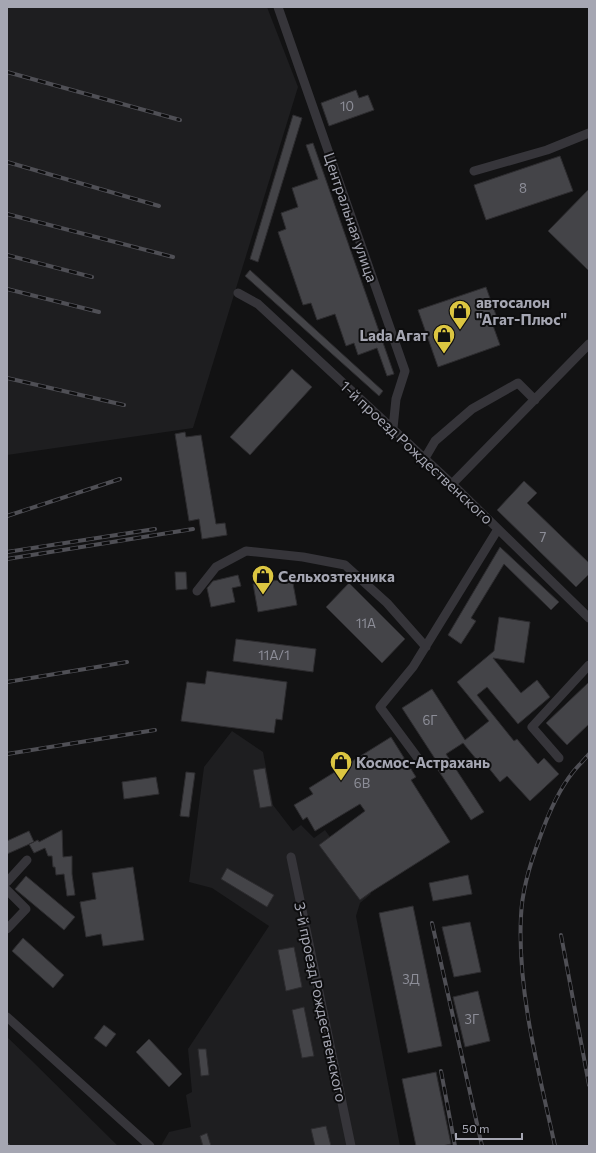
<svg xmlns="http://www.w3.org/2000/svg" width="596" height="1153" viewBox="0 0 596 1153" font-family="Commissioner,sans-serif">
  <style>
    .built { fill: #1e1e20 }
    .building { fill: #444448; stroke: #2d2c2f }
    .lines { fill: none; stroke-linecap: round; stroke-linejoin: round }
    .minor { stroke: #36353a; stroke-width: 9 }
    .rail-casing { stroke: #4f4f55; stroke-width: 4 }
    .rail { stroke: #0d0d0e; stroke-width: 2.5; stroke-dasharray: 8; stroke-linecap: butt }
    .labels { text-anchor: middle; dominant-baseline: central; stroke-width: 4; stroke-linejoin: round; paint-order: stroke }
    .number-label { font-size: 13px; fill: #8d8e98 }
    .street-label { font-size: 15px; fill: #a5a6b2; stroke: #0d0d0e }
    .poi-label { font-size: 15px; font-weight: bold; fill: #a5a6b2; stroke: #0d0d0e; text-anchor: start }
  </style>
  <rect width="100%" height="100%" fill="#121213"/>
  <path class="built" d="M 7,7 L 267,7 L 298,87 L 193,428 L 7,455 Z
    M 232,731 L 263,752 L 273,805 L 293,831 L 301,825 L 314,838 L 325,830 L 371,894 L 360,903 L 356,916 L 400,1146 L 161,1146 L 169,1132 L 191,1127 L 186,1095 L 192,1092 L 188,1049 L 269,926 L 212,888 L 189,882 L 204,767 Z
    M 7,1037 L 31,1060 L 118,1146 L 7,1146 Z"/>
  <path class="building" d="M 356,90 L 359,98 L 368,95 L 374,110 L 329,126 L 321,103 Z
    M 293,115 L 302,118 L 258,262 L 250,259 Z
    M 313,143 L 394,374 L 387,376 L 377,348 L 358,355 L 354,343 L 346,346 L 335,314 L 317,320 L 311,303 L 303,305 L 278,232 L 286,229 L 281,213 L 298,207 L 292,188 L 318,179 L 306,145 Z
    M 560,156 L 573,191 L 486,220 L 474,185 Z
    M 589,189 L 589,271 L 548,231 Z
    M 250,270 L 383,391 L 379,396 L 245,276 Z
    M 486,287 L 497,318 L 491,320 L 500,345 L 438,367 L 418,310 Z
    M 292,369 L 312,387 L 250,455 L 230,437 Z
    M 185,432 L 186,437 L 201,435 L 216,524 L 225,523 L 227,535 L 202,539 L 199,519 L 189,521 L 175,434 Z
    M 524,481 L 537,493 L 527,503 L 589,563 L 589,574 L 576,587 L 497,510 Z
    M 500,547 L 559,602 L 551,610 L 504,564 L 471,618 L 476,621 L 461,644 L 448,635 Z
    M 175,572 L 186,572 L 187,589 L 176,590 Z
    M 238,575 L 241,586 L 232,588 L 235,602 L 211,607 L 207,588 L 213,581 Z
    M 292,578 L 297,605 L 258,612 L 253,584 Z
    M 349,583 L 405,639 L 382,663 L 326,607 Z
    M 499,617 L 530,622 L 524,663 L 493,658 L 521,693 L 537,680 L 550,697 L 518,724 L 487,687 L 477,695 L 514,741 L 517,739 L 538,764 L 544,758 L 559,774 L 530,801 L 507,776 L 500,782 L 480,757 L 477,760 L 463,743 L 446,754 L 484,812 L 471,820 L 438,770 L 441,768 L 402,708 L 432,689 L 465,740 L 489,721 L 457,682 L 494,651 Z
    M 236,639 L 316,649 L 313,672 L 233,661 Z
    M 207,671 L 287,682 L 282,720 L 276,719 L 274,733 L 181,721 L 187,682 L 205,684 Z
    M 589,682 L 589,724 L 567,745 L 546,723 Z
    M 391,737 L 416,777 L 411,780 L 450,842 L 371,892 L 360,900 L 319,845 L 365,811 L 360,804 L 315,831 L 307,817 L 303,820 L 294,805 L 313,794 L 309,788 Z
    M 265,768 L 272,806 L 260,808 L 253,770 Z
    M 186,772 L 195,773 L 189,817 L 180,816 Z
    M 156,777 L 159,794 L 124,799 L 122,782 Z
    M 62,830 L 63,857 L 72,856 L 72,874 L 75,895 L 67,896 L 64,874 L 56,875 L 55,867 L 53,867 L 52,856 L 48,856 L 45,848 L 34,853 L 29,844 L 38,840 L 39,842 Z
    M 29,831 L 34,842 L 7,854 L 7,841 Z
    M 133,867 L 144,940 L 103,946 L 101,934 L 86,937 L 80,902 L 96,899 L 92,873 Z
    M 227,868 L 274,895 L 267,907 L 221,879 Z
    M 468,875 L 472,894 L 433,901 L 429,883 Z
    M 26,876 L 75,917 L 64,930 L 15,889 Z
    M 413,906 L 442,1046 L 408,1053 L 379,913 Z
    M 470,922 L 481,972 L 454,977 L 442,927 Z
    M 23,938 L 64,975 L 53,988 L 12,951 Z
    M 294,947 L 302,987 L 286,991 L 278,950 Z
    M 478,991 L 490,1041 L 465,1047 L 453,997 Z
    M 304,1007 L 314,1056 L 302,1058 L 292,1010 Z
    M 104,1025 L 116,1034 L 106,1047 L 94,1038 Z
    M 149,1039 L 182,1074 L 169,1087 L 136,1052 Z
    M 198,1049 L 206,1049 L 209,1075 L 201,1076 Z
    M 436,1072 L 451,1144 L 442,1146 L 416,1146 L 402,1079 Z
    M 326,1126 L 331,1146 L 315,1146 L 311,1129 Z
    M 207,1133 L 211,1146 L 203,1146 L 200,1136 Z"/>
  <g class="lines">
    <path class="minor" d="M 278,7 L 405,371 L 396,399 L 393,428
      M 474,171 L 547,150 L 589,133
      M 238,293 L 258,304 L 452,484 L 589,618
      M 425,458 L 435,441 L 472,409 L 518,383 L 535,400
      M 452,484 L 589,344
      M 197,591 L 216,567 L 246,551 L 303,557 L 345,565 L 387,603 L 426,647
      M 559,758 L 532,727 L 589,665
      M 420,761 L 380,707 L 413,667 L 498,529
      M 291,857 L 351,1146
      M 7,882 L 27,860
      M 7,890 L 26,909 L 7,929
      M 7,1017 L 150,1146"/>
    <g class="rail-casing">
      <path id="rail" d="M 7,72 L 180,120
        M 7,162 L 159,206
        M 7,214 L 173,257
        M 7,255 L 92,277
        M 7,289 L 99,312
        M 7,378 L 124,405
        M 7,516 L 120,479
        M 7,552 L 155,529
        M 7,559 L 193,529
        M 7,682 L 127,662
        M 7,754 L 155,730
        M 432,923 L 482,1146
        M 561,935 L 589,1085
        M 441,1071 L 455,1146
        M 7,1145 L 8,1146
        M 555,1146 C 539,1073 517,990 521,916 C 522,890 530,864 539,840 C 547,817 557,792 573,772 C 578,766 584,760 589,754"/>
    </g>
    <use href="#rail" class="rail"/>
  </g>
  <defs>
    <g id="shop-pin" transform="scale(1.15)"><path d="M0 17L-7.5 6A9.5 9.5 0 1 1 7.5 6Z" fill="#dcc641" stroke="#0d0d0e"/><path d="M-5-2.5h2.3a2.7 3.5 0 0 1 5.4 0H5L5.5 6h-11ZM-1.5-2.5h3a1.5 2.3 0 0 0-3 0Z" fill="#111"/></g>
  </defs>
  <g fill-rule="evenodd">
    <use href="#shop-pin" x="460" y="311"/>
    <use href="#shop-pin" x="444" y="335"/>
    <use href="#shop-pin" x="263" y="576"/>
    <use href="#shop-pin" x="341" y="762"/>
  </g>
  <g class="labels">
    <g class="number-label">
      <text x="347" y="106">10</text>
      <text x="523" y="188">8</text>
      <text x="543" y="537">7</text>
      <text x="366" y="623">11А</text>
      <text x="274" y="655">11А/1</text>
      <text x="430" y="720">6Г</text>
      <text x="362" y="783">6В</text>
      <text x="411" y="979">3Д</text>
      <text x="472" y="1019">3Г</text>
    </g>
    <g class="street-label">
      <text transform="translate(351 217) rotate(71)">Центральная улица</text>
      <text transform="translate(417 452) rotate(43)">1-й проезд Рождественского</text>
      <text transform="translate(321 1002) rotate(78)">3-й проезд Рождественского</text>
    </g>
    <g class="poi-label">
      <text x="476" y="302">автосалон<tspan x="476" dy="17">"Агат-Плюс"</tspan></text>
      <text x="428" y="335" text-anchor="end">Lada Агат</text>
      <text x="278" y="576">Сельхозтехника</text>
      <text x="356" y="762">Космос-Астрахань</text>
    </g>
  </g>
  <rect width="596" height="1153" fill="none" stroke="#a5a6b2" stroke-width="16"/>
  <path d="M456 1133v6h66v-6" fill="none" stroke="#a5a6b2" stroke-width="2"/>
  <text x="462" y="1133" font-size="12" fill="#a5a6b2" stroke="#0d0d0e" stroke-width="3" paint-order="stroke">50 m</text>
</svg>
